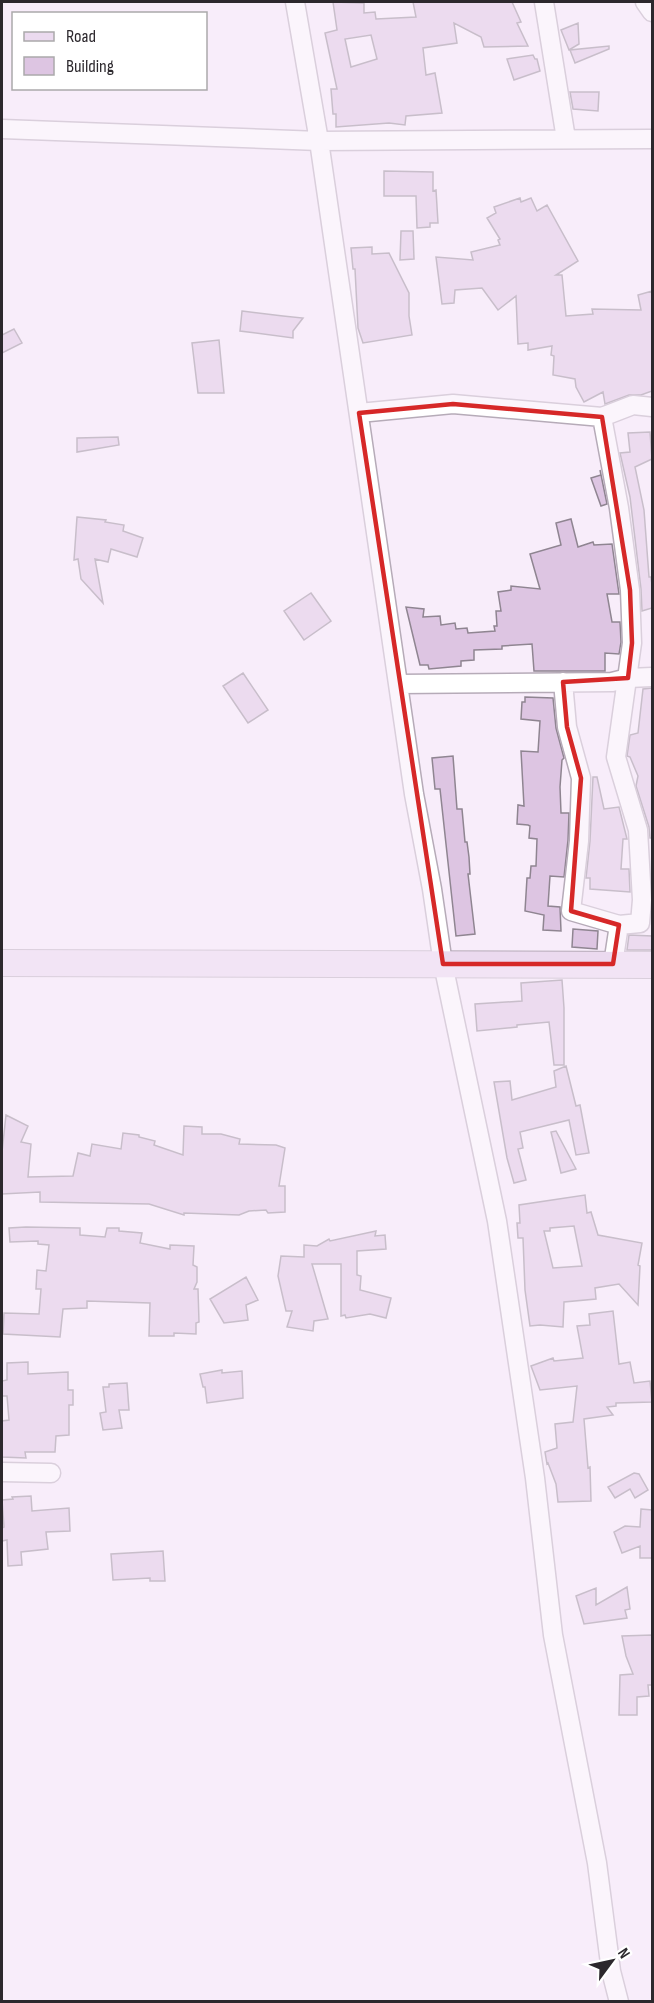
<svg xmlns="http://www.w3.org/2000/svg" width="654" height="2003" viewBox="0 0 654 2003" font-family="'Sofia Sans Condensed',sans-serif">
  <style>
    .building { fill: #ddc5e2; stroke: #8f8591; stroke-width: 1.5; fill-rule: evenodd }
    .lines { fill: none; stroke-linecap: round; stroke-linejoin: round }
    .street-casing { stroke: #b6abb8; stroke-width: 21 }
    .secondary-casing { stroke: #b6abb8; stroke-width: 28 }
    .street { stroke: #fff; stroke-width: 18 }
    .secondary { stroke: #ebdaef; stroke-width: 26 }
    .marked { fill: none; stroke: #d62828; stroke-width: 4.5; stroke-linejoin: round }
  </style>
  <rect width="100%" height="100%" fill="#f8edfa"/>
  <path class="building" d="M 333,2 L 364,3 L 364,13 L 375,12 L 376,19 L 416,17 L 413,2 L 512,2 L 521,22 L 517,23 L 528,46 L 484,47 L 481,37 L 454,23 L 457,43 L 423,48 L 426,75 L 435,73 L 442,113 L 406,116 L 405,125 L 389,123 L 336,127 L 336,114 L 333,114 L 331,89 L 337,89 L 325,33 L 337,30 ZM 371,35 L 377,59 L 351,67 L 345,39 Z
    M 578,23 L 579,44 L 569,50 L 561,30 Z
    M 609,46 L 609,49 L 575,63 L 570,50 Z
    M 533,55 L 535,59 L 537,59 L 540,71 L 514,80 L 507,59 Z
    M 570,92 L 599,92 L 598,111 L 573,109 Z
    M 384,171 L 433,172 L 433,191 L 436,190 L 438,223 L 430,223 L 430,227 L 417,228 L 416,196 L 384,196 Z
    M 520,198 L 521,202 L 531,198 L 537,211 L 547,205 L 578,261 L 556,275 L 562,275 L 566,316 L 593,314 L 592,309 L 641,310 L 638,295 L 652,291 L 652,391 L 641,395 L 629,395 L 605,404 L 603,392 L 584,402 L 576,387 L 575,379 L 553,375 L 554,356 L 551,355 L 552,346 L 528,350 L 528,343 L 518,344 L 516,296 L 498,310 L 482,288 L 455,290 L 454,303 L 442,304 L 436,257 L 473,260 L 471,252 L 500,245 L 498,240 L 500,239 L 487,218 L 496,213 L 494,207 Z
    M 401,231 L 413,231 L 414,259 L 400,260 Z
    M 372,247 L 372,254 L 389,253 L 409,293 L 409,316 L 412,335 L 363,343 L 358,328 L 355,269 L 353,269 L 351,248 Z
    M 242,311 L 283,316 L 303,318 L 293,331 L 293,338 L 240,331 Z
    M 14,329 L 22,343 L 2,353 L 2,335 Z
    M 219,340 L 224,393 L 198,393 L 192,343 Z
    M 650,432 L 652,459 L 635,467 L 644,510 L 649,577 L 651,577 L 652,585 L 652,608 L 642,611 L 641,589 L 630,497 L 620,453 L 630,452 L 628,433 Z
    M 118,437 L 119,445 L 77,452 L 77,438 Z
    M 600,470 L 607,504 L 601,506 L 591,478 L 601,475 Z
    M 77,517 L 106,520 L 105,522 L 124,525 L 123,531 L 143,538 L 137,557 L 111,549 L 108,562 L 95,559 L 103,603 L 81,579 L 78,559 L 74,560 Z
    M 571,519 L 578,547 L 593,542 L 594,545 L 612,544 L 619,594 L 607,594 L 612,622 L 620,622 L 621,642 L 619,654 L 605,653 L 605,671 L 534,671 L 532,644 L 502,646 L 502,649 L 474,650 L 474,660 L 461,661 L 461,666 L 429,669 L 428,665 L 420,665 L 406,607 L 424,609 L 423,617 L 440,616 L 441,625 L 455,623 L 456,629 L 467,628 L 468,633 L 495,631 L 494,626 L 497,626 L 496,611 L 501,611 L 498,592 L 511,590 L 511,586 L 540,589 L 530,554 L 561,545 L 556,523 Z
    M 311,593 L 331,621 L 304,640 L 284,611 Z
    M 243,673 L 268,710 L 248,723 L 223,686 Z
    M 652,688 L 652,838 L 650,838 L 649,827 L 636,786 L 638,776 L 630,757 L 627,756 L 630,735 L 638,733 L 643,689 Z
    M 525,697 L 553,698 L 556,728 L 564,758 L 562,760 L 560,787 L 561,813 L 569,813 L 568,840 L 564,877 L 550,876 L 548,906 L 560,907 L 561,931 L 543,930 L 544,915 L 525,911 L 527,878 L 530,878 L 531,866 L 536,866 L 537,839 L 529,838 L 530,826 L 528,825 L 517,824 L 518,805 L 524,806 L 521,751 L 538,752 L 540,721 L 521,719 L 522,702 L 525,702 Z
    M 453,756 L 457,809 L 462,809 L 465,842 L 467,842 L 469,857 L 470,874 L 468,874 L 475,934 L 456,936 L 440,789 L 435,789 L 432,758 Z
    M 593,777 L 597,777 L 604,809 L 619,807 L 627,839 L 623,839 L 621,869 L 629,869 L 630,892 L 590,889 L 590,878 L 586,878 L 590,841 Z
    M 573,929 L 598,931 L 597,949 L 572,947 Z
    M 629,935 L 652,936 L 652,950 L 627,950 Z
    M 562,980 L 564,1008 L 564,1065 L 554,1065 L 549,1022 L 517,1025 L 517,1027 L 477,1031 L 475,1004 L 522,1001 L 521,983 Z
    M 566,1066 L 576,1106 L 580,1105 L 589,1153 L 576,1155 L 569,1120 L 520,1132 L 523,1148 L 518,1149 L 526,1180 L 514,1183 L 507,1158 L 494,1082 L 510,1081 L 512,1100 L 556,1087 L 554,1071 Z
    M 6,1115 L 28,1126 L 21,1142 L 31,1144 L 28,1177 L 73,1176 L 78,1153 L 90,1156 L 92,1144 L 121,1149 L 123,1133 L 139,1135 L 139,1137 L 155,1141 L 154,1145 L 183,1155 L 184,1126 L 202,1127 L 202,1134 L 221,1134 L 240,1139 L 239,1144 L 276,1145 L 285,1148 L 279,1186 L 285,1186 L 285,1212 L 268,1213 L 266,1210 L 249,1211 L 239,1215 L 184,1213 L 184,1215 L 149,1204 L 40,1202 L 40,1192 L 2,1194 L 2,1152 Z
    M 556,1131 L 576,1169 L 561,1173 L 551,1132 Z
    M 585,1195 L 587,1213 L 591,1212 L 598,1235 L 642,1243 L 638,1265 L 640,1266 L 638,1305 L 619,1284 L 595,1288 L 596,1299 L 564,1302 L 563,1327 L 540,1325 L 530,1326 L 525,1290 L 523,1238 L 518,1238 L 517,1223 L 520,1223 L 519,1205 ZM 574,1226 L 582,1266 L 553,1268 L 544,1231 L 550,1231 L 550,1228 Z
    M 26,1227 L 80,1228 L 80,1235 L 105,1237 L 107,1228 L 119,1228 L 119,1231 L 142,1233 L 140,1243 L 170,1249 L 170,1245 L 194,1246 L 193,1265 L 197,1267 L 197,1282 L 194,1289 L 198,1289 L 199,1322 L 196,1323 L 196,1334 L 174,1333 L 174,1336 L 149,1336 L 150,1303 L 87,1301 L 87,1308 L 63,1309 L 60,1337 L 3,1334 L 4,1313 L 39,1314 L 41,1289 L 36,1289 L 37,1270 L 46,1271 L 49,1245 L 38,1244 L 38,1241 L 10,1242 L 9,1228 Z
    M 376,1231 L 375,1236 L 385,1235 L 386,1249 L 357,1251 L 357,1275 L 361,1276 L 360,1290 L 391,1298 L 386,1318 L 370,1314 L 346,1318 L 345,1315 L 341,1316 L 341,1264 L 312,1264 L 328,1319 L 314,1321 L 313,1331 L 287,1327 L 292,1311 L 286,1311 L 278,1276 L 281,1256 L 304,1257 L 304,1245 L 317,1246 L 329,1239 L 330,1241 Z
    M 246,1277 L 258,1300 L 246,1305 L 248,1320 L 224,1323 L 210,1299 Z
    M 613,1311 L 619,1364 L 630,1362 L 634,1383 L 650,1381 L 652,1402 L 616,1403 L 616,1406 L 607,1407 L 613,1415 L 584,1419 L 588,1468 L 590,1467 L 591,1501 L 558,1502 L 556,1484 L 548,1463 L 547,1464 L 545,1452 L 557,1448 L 555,1424 L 573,1422 L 577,1386 L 540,1390 L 531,1366 L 553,1358 L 554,1361 L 583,1358 L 577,1326 L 590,1325 L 589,1314 Z
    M 28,1362 L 28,1374 L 68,1372 L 68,1390 L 73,1390 L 73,1405 L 69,1405 L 69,1435 L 56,1436 L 55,1452 L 25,1452 L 26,1458 L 2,1457 L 2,1421 L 9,1420 L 7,1396 L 2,1396 L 2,1381 L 7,1380 L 7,1363 Z
    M 222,1370 L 222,1373 L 242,1371 L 243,1398 L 207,1403 L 205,1387 L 203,1387 L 200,1374 Z
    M 127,1383 L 129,1410 L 119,1410 L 122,1428 L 103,1430 L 100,1413 L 106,1412 L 103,1387 L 109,1387 L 109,1384 Z
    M 634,1473 L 639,1474 L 648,1490 L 635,1498 L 630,1489 L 615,1498 L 608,1487 Z
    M 31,1496 L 32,1511 L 69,1508 L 70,1531 L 46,1532 L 48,1549 L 21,1552 L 22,1565 L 8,1566 L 7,1540 L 2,1541 L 2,1528 L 4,1527 L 2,1500 L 13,1499 L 12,1497 Z
    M 641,1509 L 652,1510 L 652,1558 L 640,1558 L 640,1546 L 622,1553 L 614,1532 L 625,1526 L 640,1527 Z
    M 163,1551 L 165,1581 L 150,1581 L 150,1578 L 113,1580 L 111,1554 Z
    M 627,1587 L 630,1609 L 625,1610 L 627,1618 L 584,1624 L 576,1596 L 596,1588 L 596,1605 Z
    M 652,1635 L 652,1685 L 648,1685 L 649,1696 L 637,1697 L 637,1715 L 619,1715 L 620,1675 L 633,1674 L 626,1656 L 622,1636 Z"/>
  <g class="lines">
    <g class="street-casing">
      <path id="street" d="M 295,2 L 319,141 L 414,794 L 432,889 L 443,964 L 497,1221 L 535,1478 L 553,1635 L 597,1863 L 611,1971 L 619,2002
        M 544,2 L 566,139
        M 645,2 L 652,12
        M 2,129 L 319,141 L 652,139
        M 359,413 L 453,404 L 602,417 L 633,405 L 652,407
        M 602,417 L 619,508 L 630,590 L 632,643 L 616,757 L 638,830 L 642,900 L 640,923 L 619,925 L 613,964
        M 563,682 L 567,727 L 581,778 L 579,841 L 571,911 L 619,925
        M 399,684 L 612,682 L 628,678 L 652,677
        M 2,1472 L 51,1473"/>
    </g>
    <g class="secondary-casing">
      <path id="secondary" d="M 2,963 L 652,965"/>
    </g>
    <use href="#street" class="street"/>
    <use href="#secondary" class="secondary"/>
  </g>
  <path d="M0 0H654V2003H0ZM 453,404 L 602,417 L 630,590 L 632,643 L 628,678 L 563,682 L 567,727 L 581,778 L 571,911 L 619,925 L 613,964 L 443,964 L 359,413 Z" fill="#f8edfa" fill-opacity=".55" fill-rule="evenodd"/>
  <path class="marked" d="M 453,404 L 602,417 L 630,590 L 632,643 L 628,678 L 563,682 L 567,727 L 581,778 L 571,911 L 619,925 L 613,964 L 443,964 L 359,413 Z"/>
  <rect width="654" height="2003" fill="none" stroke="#2c282d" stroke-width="6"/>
  <rect x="12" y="12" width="195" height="78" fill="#ffffff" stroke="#aba9ab" stroke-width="1.5"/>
  <rect x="24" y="32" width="30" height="9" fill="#ebdaef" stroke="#aba9ab" stroke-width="1.5"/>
  <text x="66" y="42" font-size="18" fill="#2c282d">Road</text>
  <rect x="24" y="57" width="30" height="18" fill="#ddc5e2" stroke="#aba9ab" stroke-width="1.5"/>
  <text x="66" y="72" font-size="18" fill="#2c282d">Building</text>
  <g transform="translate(612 1961) rotate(57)" stroke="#ffffff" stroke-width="4.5" paint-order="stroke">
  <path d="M0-4.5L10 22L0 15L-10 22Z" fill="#2c282d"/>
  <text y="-9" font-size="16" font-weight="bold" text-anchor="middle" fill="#2c282d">N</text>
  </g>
</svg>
